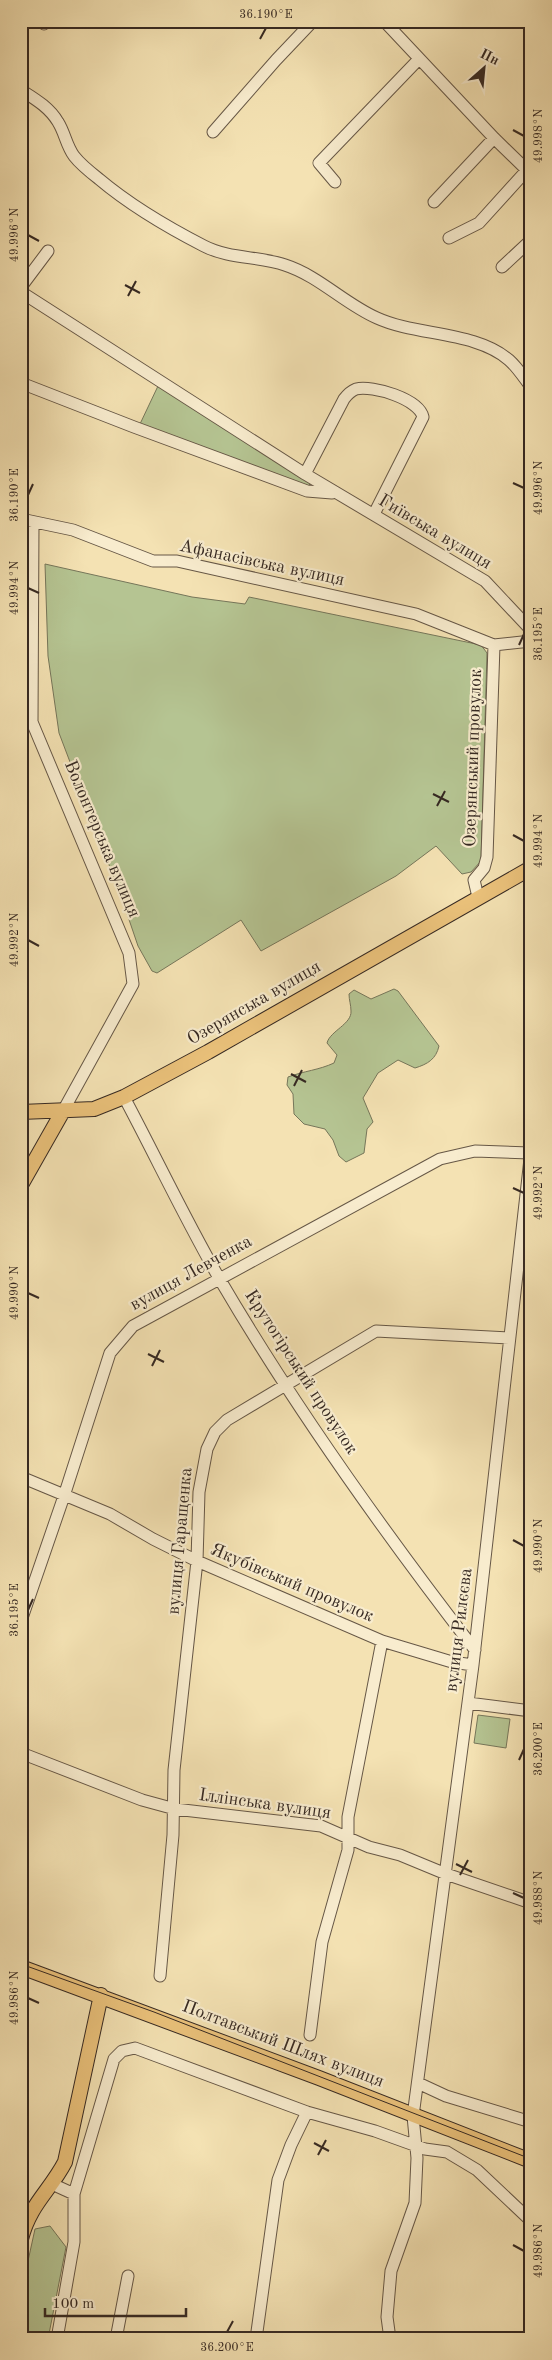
<svg xmlns="http://www.w3.org/2000/svg" width="552" height="2360" viewBox="0 0 552 2360" font-family="'Old Standard TT',serif">
  <style>
    .green { fill: #b5c492; stroke: #76765a }
    .lines { fill: none; stroke-linecap: round; stroke-linejoin: round }
    .minor-casing { stroke: #665746; stroke-width: 13 }
    .major-casing { stroke: #362922; stroke-width: 16 }
    .minor { stroke: #f8ecce; stroke-width: 11 }
    .major { stroke: #eac17a; stroke-width: 14 }
    .tram { stroke: #362922; stroke-width: 1 }
    .ticks { fill: none; stroke: #362922; stroke-width: 2 }
    .labels { text-anchor: middle; dominant-baseline: central; stroke-width: 4.5; stroke-linejoin: round; paint-order: stroke }
    .street-label { font-size: 18px; fill: #362922; stroke: #f8ecce }
    .neatline { fill: none; stroke: #362922; stroke-width: 2 }
    .ticks-label { font-size: 12px; text-anchor: middle; fill: #362922 }
  </style>
  <rect width="100%" height="100%" fill="#f4e2b3"/>
  <filter id="stains"><feTurbulence type="fractalNoise" baseFrequency=".004" numOctaves="4"/><feColorMatrix values="0 0 0 0 .2 0 0 0 0 .09 0 0 0 0 .02 0 0 0 .5 -.17"/></filter>
  <radialGradient id="worn" r=".72"><stop offset=".6" stop-color="#630" stop-opacity="0"/><stop offset="1" stop-color="#630" stop-opacity=".3"/></radialGradient>
  <path class="green" d="M 158,386 L 311,483 L 307,487 L 140,424 Z
    M 45,564 L 192,597 L 245,604 L 249,597 L 481,645 L 487,653 L 481,861 L 471,872 L 462,874 L 436,846 L 396,876 L 261,951 L 241,920 L 157,973 L 152,971 L 138,946 L 122,899 L 59,733 L 48,656 Z
    M 394,989 L 398,991 L 439,1046 C 436,1059 428,1064 415,1068 L 398,1060 L 378,1073 L 363,1098 L 373,1122 L 367,1129 L 364,1153 L 346,1162 L 339,1156 L 333,1140 L 325,1129 L 304,1124 L 294,1114 L 293,1094 L 287,1085 L 288,1077 C 304,1071 319,1070 334,1063 L 337,1055 L 327,1043 C 330,1031 352,1024 351,1011 C 351,1005 349,1000 349,994 L 354,990 L 371,999 Z
    M 478,1715 L 510,1719 L 506,1748 L 474,1743 Z
    M 50,2226 L 66,2247 L 48,2339 L 21,2339 L 21,2293 L 35,2229 Z"/>
  <g class="lines">
    <g class="minor-casing">
      <path id="minor" d="M 384,21 L 494,138 L 531,174
        M 44,24 L 47,21
        M 21,90 C 35,99 49,107 58,122 C 65,133 66,145 74,156 C 81,165 90,172 99,179 C 131,206 167,227 204,246 C 229,259 259,256 285,265 C 319,276 345,304 377,318 C 416,336 476,331 509,360 C 518,368 524,378 531,387
        M 213,132 L 276,60 L 313,21
        M 335,182 L 319,163 L 419,59
        M 434,202 L 494,138
        M 449,238 L 479,223 L 527,170
        M 502,267 L 531,240
        M 21,287 L 48,251
        M 21,292 L 305,474 L 485,581 L 531,630
        M 21,383 L 134,427 L 307,491 L 332,493
        M 305,474 L 344,399 C 347,395 351,391 356,389 C 373,385 419,399 423,417 L 374,514
        M 21,519 L 73,530 L 153,561 L 177,561 L 416,614 L 494,645 L 531,641
        M 33,523 L 32,722 L 129,953 L 133,984 L 63,1111
        M 478,897 L 474,880 L 484,868 L 487,857 L 494,645
        M 124,1097 C 156,1157 185,1219 219,1278 C 295,1408 383,1531 475,1650
        M 21,1477 L 110,1514 L 153,1539 L 197,1561 L 382,1641 L 452,1662 L 473,1665
        M 21,1621 L 64,1496 L 110,1353 L 133,1326 L 440,1159 L 475,1151 L 530,1153
        M 468,1703 L 531,1711
        M 21,1753 L 142,1800 L 175,1809 L 321,1826 L 369,1847 L 400,1855 L 446,1874 L 531,1903
        M 160,1976 L 173,1835 L 174,1770 L 197,1561 L 199,1492 L 207,1449 L 215,1432 L 227,1420 L 376,1331 L 509,1338
        M 310,2035 L 322,1942 L 348,1850 L 348,1817 L 382,1641
        M 418,2083 L 446,2096 L 531,2122
        M 52,2184 L 74,2194
        M 57,2339 L 74,2242 L 74,2194 L 114,2059 L 122,2051 L 135,2048 L 307,2112 L 375,2131 L 425,2149 L 447,2152 L 477,2170 L 531,2221
        M 116,2339 L 128,2276
        M 256,2339 L 278,2180 L 291,2145 L 307,2112
        M 390,2339 L 387,2317 L 391,2271 L 415,2203 L 417,2158 L 413,2116 L 473,1665 L 531,1150"/>
    </g>
    <g class="major-casing">
      <path id="major" d="M 21,1112 L 94,1109 L 124,1097 L 208,1052 L 531,868
        M 21,1185 L 63,1111
        M 21,1967 L 319,2078 L 531,2161
        M 21,2239 C 30,2204 50,2191 65,2162 L 101,1995"/>
    </g>
    <use href="#minor" class="minor"/>
    <use href="#major" class="major"/>
    <path class="tram" d="M 21,1964 L 154,2012 L 531,2159"/>
  </g>
  <path class="ticks" d="M 260,39 L 266,28M 513,130 L 524,136M 28,235 L 39,241M 125,285 L 140,293M 128,296 L 136,281M 513,483 L 524,488M 28,495 L 33,484M 28,588 L 39,593M 519,645 L 524,634M 433,794 L 449,802M 437,806 L 445,791M 513,835 L 524,841M 28,940 L 39,946M 291,1074 L 306,1082M 294,1086 L 302,1070M 513,1188 L 524,1193M 28,1293 L 39,1298M 148,1354 L 164,1362M 152,1366 L 160,1350M 513,1540 L 524,1546M 28,1610 L 33,1599M 519,1760 L 524,1749M 456,1864 L 472,1872M 460,1875 L 468,1860M 513,1893 L 524,1898M 28,1998 L 39,2003M 314,2143 L 329,2151M 318,2155 L 326,2140M 513,2245 L 524,2251M 227,2332 L 233,2321"/>
  <g class="labels">
    <g class="street-label">
      <text transform="translate(435 532) rotate(31)">Гиївська вулиця</text>
      <text transform="translate(262 563) rotate(12)">Афанасівська вулиця</text>
      <text transform="translate(473 758) rotate(-88)">Озерянський провулок</text>
      <text transform="translate(102 839) rotate(67)">Волонтерська вулиця</text>
      <text transform="translate(254 1003) rotate(-30)">Озерянська вулиця</text>
      <text transform="translate(191 1273) rotate(-29)">вулиця Левченка</text>
      <text transform="translate(301 1372) rotate(57)">Крутогірський провулок</text>
      <text transform="translate(180 1541) rotate(-85)">вулиця Гаращенка</text>
      <text transform="translate(292 1583) rotate(23)">Якубівський провулок</text>
      <text transform="translate(459 1630) rotate(-83)">вулиця Рилєєва</text>
      <text transform="translate(265 1804) rotate(8)">Іллінська вулиця</text>
      <text transform="translate(283 2044) rotate(21)">Полтавський Шлях вулиця</text>
    </g>
  </g>
  <rect width="552" height="2360" fill="none" stroke="#f4e2b3" stroke-width="55"/>
  <g transform="translate(484 68) rotate(27)" stroke="#f8ecce" stroke-width="4" paint-order="stroke">
  <path d="M0-4L9 19L0 12L-9 19Z" fill="#362922"/>
  <text y="-8" font-size="14" font-weight="bold" text-anchor="middle" fill="#362922">Пн</text>
  </g>
  <path d="M45 2308v8h141v-8" fill="none" stroke="#362922" stroke-width="2.5"/>
  <text x="52" y="2308" font-size="15" fill="#362922" stroke="#f8ecce" stroke-width="4" paint-order="stroke">100 m</text>
  <rect x="28" y="28" width="496" height="2304" class="neatline"/>
  <g class="ticks-label">
    <text x="266" y="18">36.190°E</text>
    <text transform="translate(538 136) rotate(-90)" y="4">49.998°N</text>
    <text transform="translate(14 235) rotate(-90)" y="4">49.996°N</text>
    <text transform="translate(538 488) rotate(-90)" y="4">49.996°N</text>
    <text transform="translate(14 495) rotate(-90)" y="4">36.190°E</text>
    <text transform="translate(14 588) rotate(-90)" y="4">49.994°N</text>
    <text transform="translate(538 634) rotate(-90)" y="4">36.195°E</text>
    <text transform="translate(538 841) rotate(-90)" y="4">49.994°N</text>
    <text transform="translate(14 940) rotate(-90)" y="4">49.992°N</text>
    <text transform="translate(538 1193) rotate(-90)" y="4">49.992°N</text>
    <text transform="translate(14 1293) rotate(-90)" y="4">49.990°N</text>
    <text transform="translate(538 1546) rotate(-90)" y="4">49.990°N</text>
    <text transform="translate(14 1610) rotate(-90)" y="4">36.195°E</text>
    <text transform="translate(538 1749) rotate(-90)" y="4">36.200°E</text>
    <text transform="translate(538 1898) rotate(-90)" y="4">49.988°N</text>
    <text transform="translate(14 1998) rotate(-90)" y="4">49.986°N</text>
    <text transform="translate(538 2251) rotate(-90)" y="4">49.986°N</text>
    <text x="227" y="2351">36.200°E</text>
  </g>
  <rect width="100%" height="100%" filter="url(#stains)"/>
  <rect width="100%" height="100%" fill="url(#worn)"/>
</svg>
